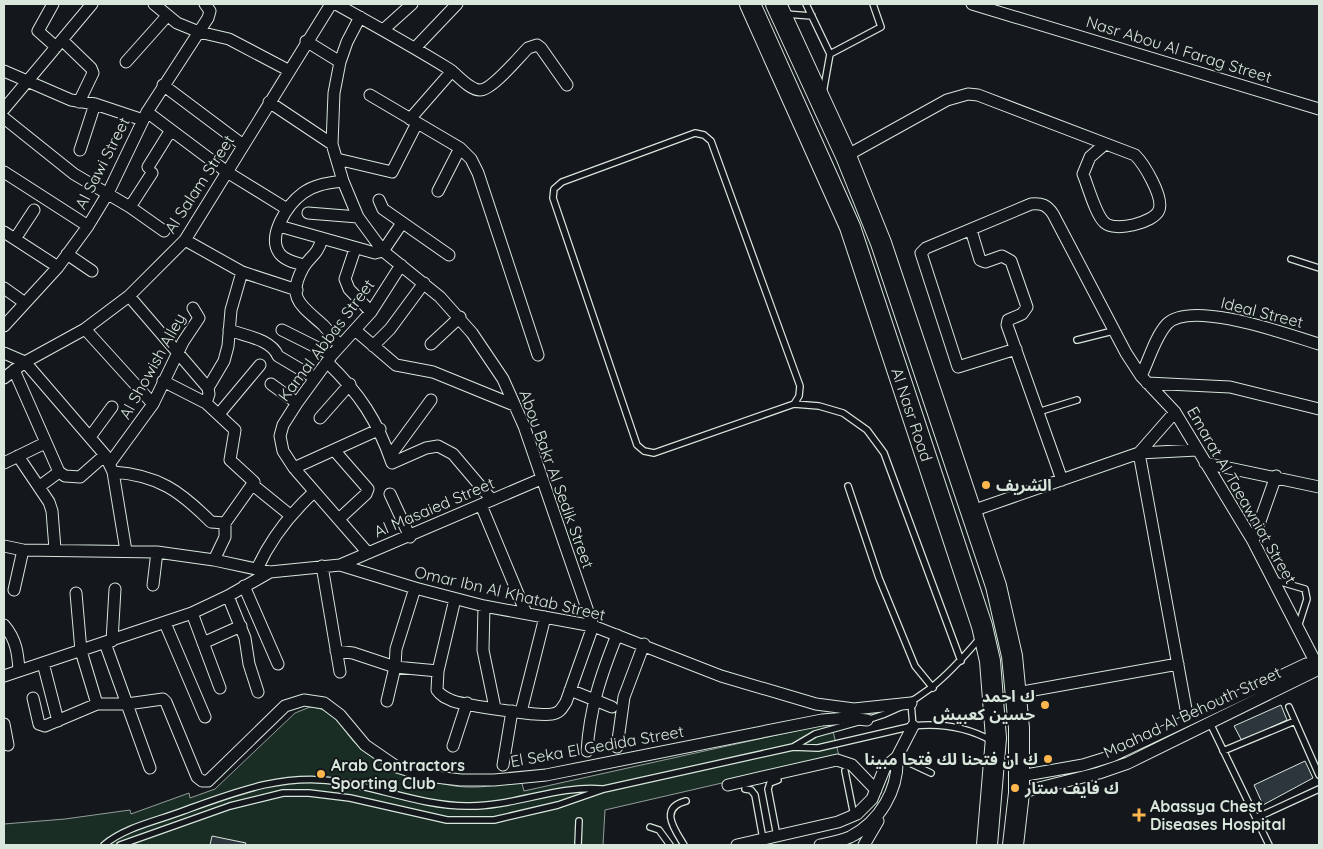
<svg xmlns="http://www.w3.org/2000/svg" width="1323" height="849" viewBox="0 0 1323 849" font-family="Quicksand,'Noto Sans Arabic',sans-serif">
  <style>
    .green { fill: #1a2d24; stroke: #939e99 }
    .building { fill: #2c363c; stroke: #d8e6dc }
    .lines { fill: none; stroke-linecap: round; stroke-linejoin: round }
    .lane-casing { stroke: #d8e6dc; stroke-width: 8 }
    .street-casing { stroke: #d8e6dc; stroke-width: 13 }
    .highway-casing { stroke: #d8e6dc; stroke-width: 22 }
    .lane { stroke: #14181c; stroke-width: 5.5 }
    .street { stroke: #14181c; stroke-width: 11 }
    .highway { stroke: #14181c; stroke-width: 20 }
    .poi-dot { fill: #ffb74d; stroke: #14181c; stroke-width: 2 }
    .labels { text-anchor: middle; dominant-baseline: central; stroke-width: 4; stroke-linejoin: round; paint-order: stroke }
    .street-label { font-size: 16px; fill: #d8e6dc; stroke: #14181c }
    .poi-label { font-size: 16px; font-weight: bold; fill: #d8e6dc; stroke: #14181c; text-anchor: start }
  </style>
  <rect width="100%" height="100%" fill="#14181c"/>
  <path class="green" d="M 310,707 C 336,708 342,731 358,746 C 370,758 386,764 402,770 C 450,789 470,792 521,780 L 524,791 L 831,723 L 839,756 L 605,810 L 603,845 L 4,845 L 4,824 L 65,819 L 130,810 L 131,814 L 189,793 L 190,798 L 215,789 L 295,713 Z"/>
  <path class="building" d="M 1281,705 L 1287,720 L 1242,741 L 1234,726 Z
    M 1305,761 L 1313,778 L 1263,805 L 1254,785 Z
    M 212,836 L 246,843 L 245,845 L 210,845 Z"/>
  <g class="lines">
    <g class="lane-casing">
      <path id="lane" d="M 806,4 L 830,54 L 823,93
        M 785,14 L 812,16
        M 830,54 L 881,27 L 873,4
        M 1291,259 L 1319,268
        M 1077,340 L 1113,331
        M 794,404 L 799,396 L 800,386 L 711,141 L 704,135 L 695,133 L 562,182 L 554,189 L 553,198 L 637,445 L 644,451 L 654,453 L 794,404 L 819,406 L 843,413 L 867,430 L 884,453 L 961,661
        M 1038,412 L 1077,400
        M 848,486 L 879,578 L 915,666 L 933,688
        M 1274,580 L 1305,589 L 1307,599 L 1298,627
        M 911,703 L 913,726
        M 1289,707 L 1319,775
        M 867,720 C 919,705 946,678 980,638
        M 1210,723 L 1269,845
        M 793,747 L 815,734 L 858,722
        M 1223,751 L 1295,721
        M 897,757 L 931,773
        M 845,771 L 854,816
        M 745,789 L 751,790 L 755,795 L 763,839
        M 1256,818 L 1319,789
        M 650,827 L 659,830 L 670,845
        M 777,836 L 768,789 L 770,783 L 778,780
        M 104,845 C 125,827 157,821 183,811 C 235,792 285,772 341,782 C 383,789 424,806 467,806 C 513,807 557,785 602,789
        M 120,845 L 230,806 L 283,793 L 309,793 L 350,798 L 447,820 L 494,820 L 558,805 L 604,789 L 793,747 L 818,748 L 913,726 C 941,723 967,727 992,741
        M 578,845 L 579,821
        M 684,845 C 675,830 658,808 686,801"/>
    </g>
    <g class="street-casing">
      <path id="street" d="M 53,4 L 38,31 L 56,47
        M 154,4 L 177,23 L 199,32 L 229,39 L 288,70
        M 336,4 C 374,25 412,46 449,69 C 457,74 469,90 480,90 C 492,90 519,57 528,48 L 537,45 L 541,48 L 567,85
        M 972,4 L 1319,109
        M 360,17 L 347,42 L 340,62 L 334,93 L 332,144 L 343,181 L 358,217 L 383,251 L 440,297 L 472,333 L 503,379 L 524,426 L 593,626 L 566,702 C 562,708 560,713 552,714 C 539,717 466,705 453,701 C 446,698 441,696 437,690 L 438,671 L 455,599
        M 383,30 L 412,4
        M 62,40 L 91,68 L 93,73 L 79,102
        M 306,41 L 340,62
        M 415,48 L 457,4
        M 126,62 L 167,16
        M 4,71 L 71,100 L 95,104 L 143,120
        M 163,85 L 243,145
        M 370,95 L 460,148 L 471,159 L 478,173 L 538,355
        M 269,102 L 332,144
        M 4,109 L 92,4
        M 147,112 L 227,172 L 287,209
        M 4,118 L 74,174 L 130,207 L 164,231
        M 410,119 L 452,71
        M 80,150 L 95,104
        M 846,156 L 947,100 L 968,94 L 978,95 L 1135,155 C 1144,164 1164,197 1159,210 C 1154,223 1115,232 1105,223 C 1096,216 1088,186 1083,174 L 1090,157 L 1105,144
        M 337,159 L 392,172 L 417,123
        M 148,167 L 171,130
        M 4,172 L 88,226
        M 438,191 L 460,148
        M 379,200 L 383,209 L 449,255
        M 130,207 L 152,173
        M 308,213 L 358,217
        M 279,226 L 375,253 L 383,251 L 402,223
        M 971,230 L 980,260 L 985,262 L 1002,256 L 1011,261 L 1027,307 L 1022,314 L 1008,320 L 1007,325 L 1062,480
        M 4,232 L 58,267
        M 15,239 L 34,210
        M 322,239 C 317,256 310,256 303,268 C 286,299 302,306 323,325 C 329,331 334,339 340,346
        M 185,240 L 242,272 L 297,290
        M 355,249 L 345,279 L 349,289 L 371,312
        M 67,254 L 92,271
        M 304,265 C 296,263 286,261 280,254 C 266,236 288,204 303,193 C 315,184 329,183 343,181
        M 4,288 L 25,303
        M 129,296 L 208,388 L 209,394 L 206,403
        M 4,326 L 58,267 L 88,226 L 108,193 L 147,112 L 208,18 L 210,11 L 205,4
        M 85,329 L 153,404
        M 229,330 C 245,336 271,339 278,356 L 315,378
        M 282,330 L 332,355
        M 355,330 L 396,365 L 433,372 L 514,405
        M 431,344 L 460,317
        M 373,346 L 390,329 L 424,283
        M 1016,349 L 958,367 L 921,253 L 926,248 L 1031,204 C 1042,203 1047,205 1053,214 L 1126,353 L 1141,376 L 1175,412 L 1253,541 L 1319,669
        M 4,353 L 25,362 L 105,455 L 113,472 L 126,551
        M 327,362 C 360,394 377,420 392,463 L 426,448 L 438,446 L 453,454 L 492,500
        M 14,370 L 59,472 L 65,476 L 80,477 L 105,455
        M 1141,376 C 1149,360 1155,337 1167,324 C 1191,299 1289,335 1319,344
        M 4,378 L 25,362 L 85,329 L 129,296 L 185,240 L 331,4
        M 163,381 L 206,403 L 235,430 L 230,460 L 254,482 L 225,523
        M 1147,383 L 1230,387 L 1319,409
        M 271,384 L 297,403
        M 208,388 L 224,361 L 228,346 L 231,310 L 242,272
        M 219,414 L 260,365
        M 320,418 L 350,384
        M 90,437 L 112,407
        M 334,450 L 368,489 L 366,494 L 339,519
        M 1139,453 L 1188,720
        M 1139,453 L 1175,412
        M 18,456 L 49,502 L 52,511 L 55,549
        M 390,456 L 431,400
        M 4,463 L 45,443
        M 110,463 L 153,404 L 183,342 L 199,318 L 193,308
        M 1205,463 L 1319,487
        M 294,468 L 380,429
        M 113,472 C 158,475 180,491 211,522 L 225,523
        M 253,485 L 290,515
        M 40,486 L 59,472
        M 390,494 L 410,537
        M 481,505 L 526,613
        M 972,511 L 1139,453 L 1197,450
        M 1253,541 L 1276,476
        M 4,546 L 23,550 L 157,552 L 214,560 L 270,572 L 340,565 L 415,588 L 484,606 L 593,626 L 721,676 L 816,704 L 854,709 L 911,703
        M 368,553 L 294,468 L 283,451 L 280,436 L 283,425 L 297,403 L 332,355 L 371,312 L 401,265
        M 214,560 L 225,537 L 225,523
        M 340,565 L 541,479
        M 322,566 L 340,672
        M 257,569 C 271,538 289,515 314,492
        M 153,585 L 157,552
        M 244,586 L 278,664
        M 14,590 L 23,550
        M 76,593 L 81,651 L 97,704
        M 228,596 L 245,638 L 249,664 L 258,692
        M 484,606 L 483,650 L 495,708
        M 192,613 L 220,688
        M 165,623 L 205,717
        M 4,625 C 16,639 18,653 19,671
        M 112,641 L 115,589
        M 105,643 L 150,768
        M 203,643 L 241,626
        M 336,651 L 353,653 L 395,667 L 438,671
        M 43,663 L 58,721
        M 4,676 L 192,613 L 228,596 L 270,572
        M 570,690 L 612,707
        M 1017,693 L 1178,664
        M 33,698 L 39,724 L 45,726 L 97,704 L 127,704 L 163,699 L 166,702 L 197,777 L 202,781 L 208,781 L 285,706 L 304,700 L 324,703 L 340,715 L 365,745 L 397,767 L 427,776 L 461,780 L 494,780 L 546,775 L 822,720 L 847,718 L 867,720
        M 387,701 L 395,667 L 396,649 L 415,588
        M 521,712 L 545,617
        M 4,724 L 8,745
        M 453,746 L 467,703
        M 617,747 L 624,697 L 644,644
        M 587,751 C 590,707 601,675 617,635
        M 503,765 L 512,711
        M 1020,776 L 1083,765 L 1112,756 L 1306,664 L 1319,663
        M 728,785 L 837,760 L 852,765 L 876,790
        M 1019,793 L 1099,773 L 1128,763 L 1319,669
        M 737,845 L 838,822 L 857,814 L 872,799 L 885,767 L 897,757 L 913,726
        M 820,845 C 830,843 841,841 850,837 C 880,822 899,789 897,757
        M 864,845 L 878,821"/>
    </g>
    <g class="highway-casing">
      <g id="highway">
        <path id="s1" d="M 750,4 L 850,227 L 982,626 L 990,661 L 996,738 L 987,845"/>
        <path d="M 776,4 L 846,156 L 881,243 L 996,586 L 1012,656 L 1019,728 L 1019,793 L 1013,845"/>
      </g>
    </g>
    <use href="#lane" class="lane"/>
    <use href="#street" class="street"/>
    <use href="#highway" class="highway"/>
  </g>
  <g class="poi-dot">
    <circle cx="986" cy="485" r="5"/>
    <circle cx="1045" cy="705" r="5"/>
    <circle cx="1048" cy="759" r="5"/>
    <circle cx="321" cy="774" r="5"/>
    <circle cx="1015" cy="788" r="5"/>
    <path d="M1136.5 807.5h5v5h5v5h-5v5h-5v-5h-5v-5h5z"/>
  </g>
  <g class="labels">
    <g class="street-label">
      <text transform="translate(1179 49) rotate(17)">Nasr Abou Al Farag Street</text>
      <text transform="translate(102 163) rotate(-63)">Al Sawi Street</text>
      <text transform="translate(199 184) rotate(-57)">Al Salam Street</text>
      <text transform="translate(1262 312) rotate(14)">Ideal Street</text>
      <text transform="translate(326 340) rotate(-53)">Kamal Abbas Street</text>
      <text transform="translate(152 366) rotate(-61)">Al Showish Alley</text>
      <text stroke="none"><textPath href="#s1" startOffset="442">Al Nasr Road</textPath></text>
      <text transform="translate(557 479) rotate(70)">Abou Bakr Al Sedik Street</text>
      <text transform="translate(1242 495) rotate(60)">Emarat Al Taeawniat Street</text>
      <text transform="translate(434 507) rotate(-23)">Al Masaied Street</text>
      <text transform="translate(510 593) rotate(13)">Omar Ibn Al Khatab Street</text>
      <text transform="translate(1192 712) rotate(-25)">Maahad Al Behouth Street</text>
      <text transform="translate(597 746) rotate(-10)">El Seka El Gedida Street</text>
    </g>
    <g class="poi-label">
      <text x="996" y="485">الشريف</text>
      <text x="1035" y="696" text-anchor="end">ك احمد<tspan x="1035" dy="18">حسين كعبيش</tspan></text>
      <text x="1038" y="759" text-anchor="end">ك ان فتحنا لك فتحا مبينا</text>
      <text x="331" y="765">Arab Contractors<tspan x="331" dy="18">Sporting Club</tspan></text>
      <text x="1025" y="788">ك فايف ستار</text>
      <text x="1150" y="806">Abassya Chest<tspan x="1150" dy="18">Diseases Hospital</tspan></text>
    </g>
  </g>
  <rect width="1323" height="849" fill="none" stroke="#d8e6dc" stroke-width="10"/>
</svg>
